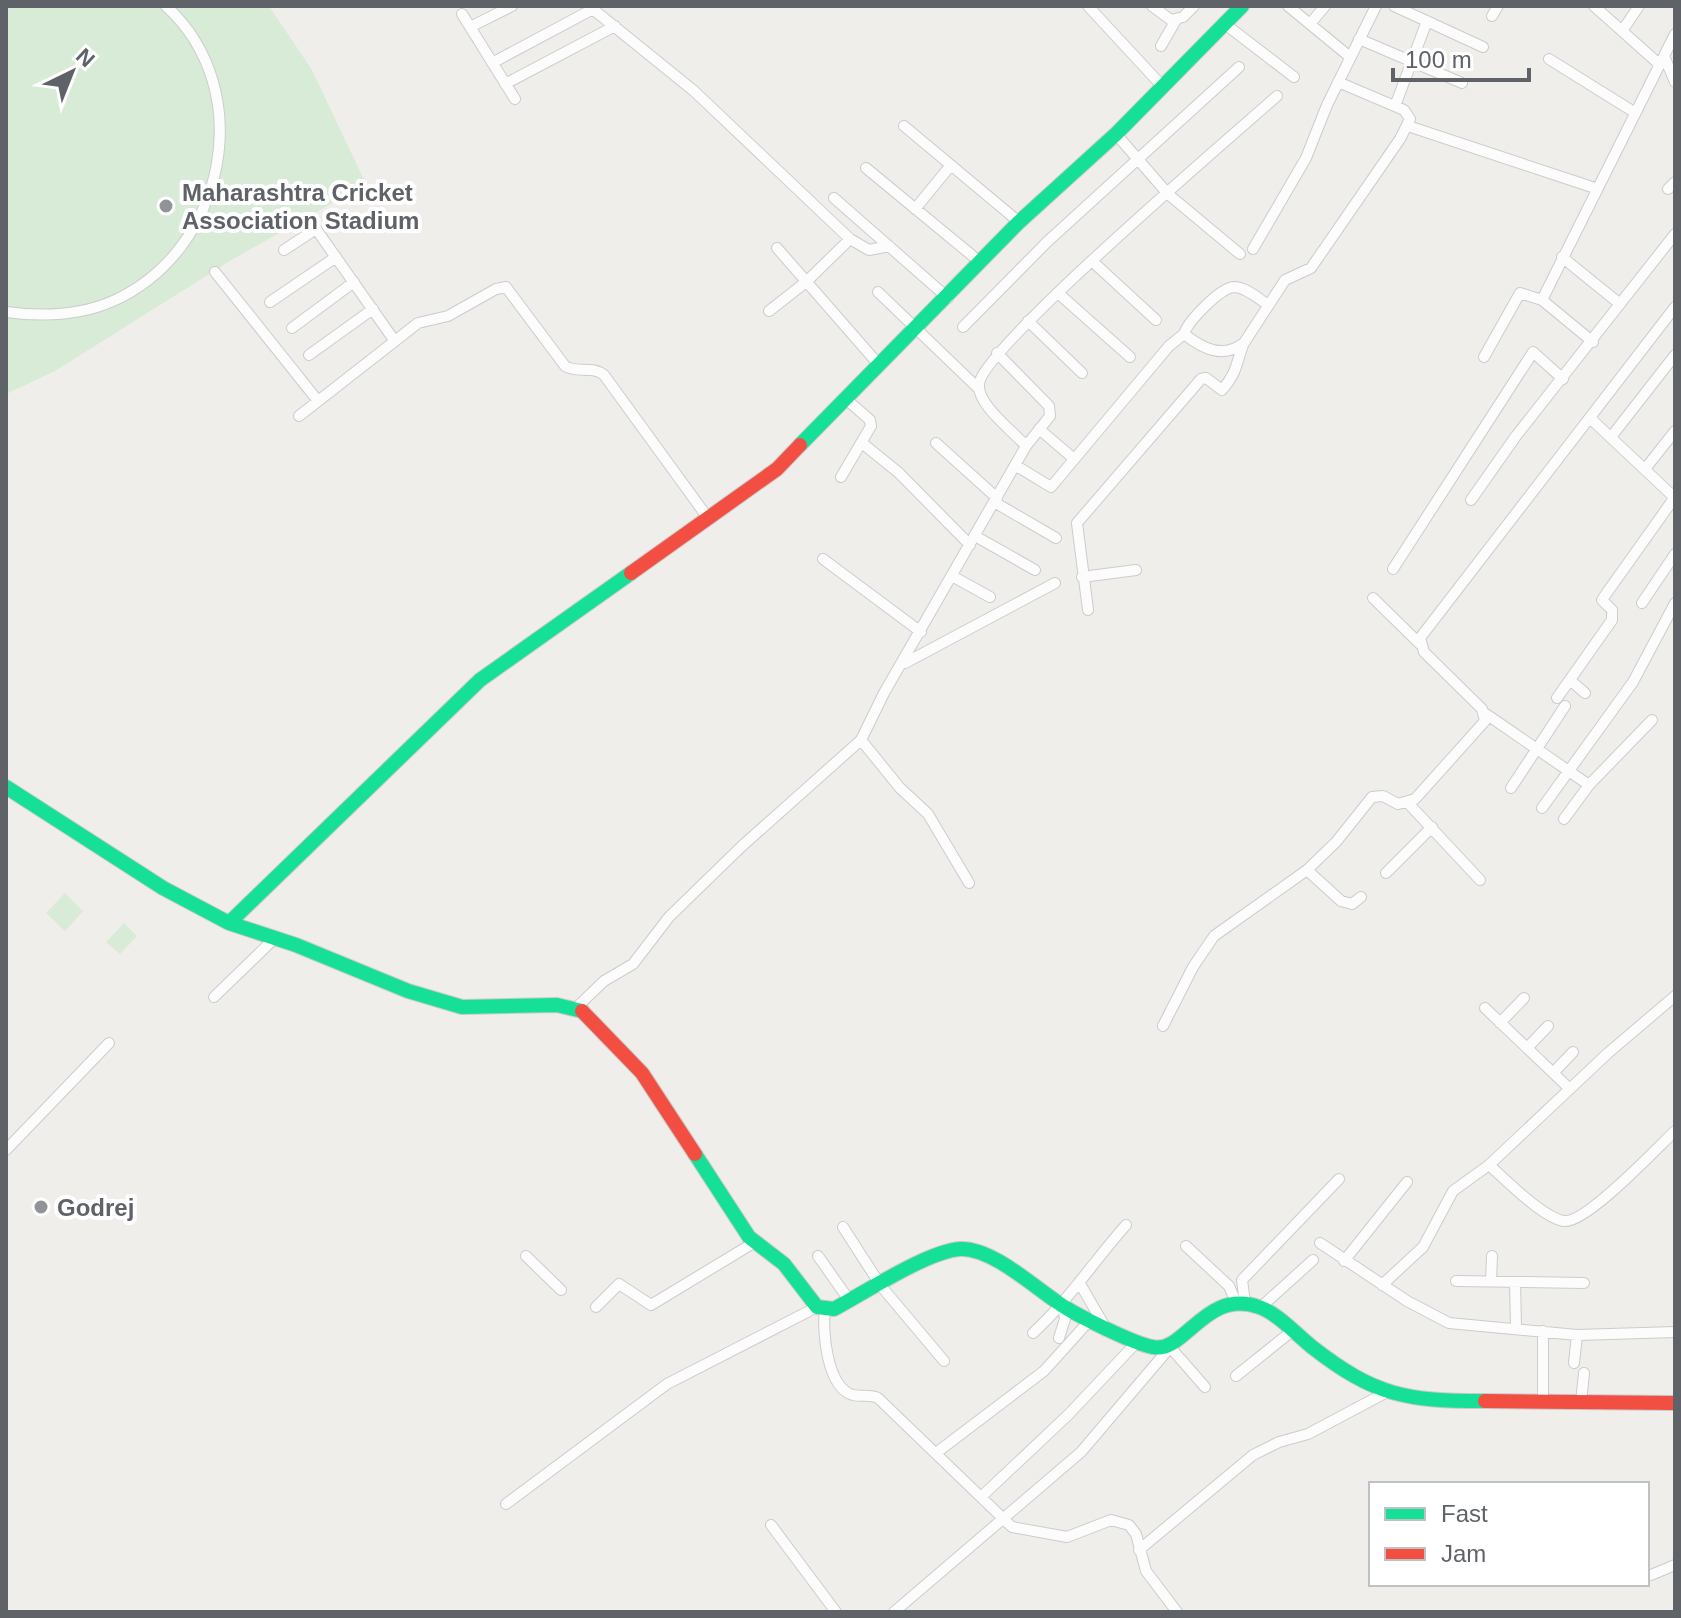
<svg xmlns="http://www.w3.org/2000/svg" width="1681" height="1618" viewBox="0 0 1681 1618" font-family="Arial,sans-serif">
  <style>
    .green { fill: #d8ebd6 }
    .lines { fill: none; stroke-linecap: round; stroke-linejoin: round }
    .street-casing { stroke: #cbcccc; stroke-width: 12 }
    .fast-casing { stroke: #cacacb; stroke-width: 16 }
    .jam-casing { stroke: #cacacb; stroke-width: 16 }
    .street { stroke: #fdfcfc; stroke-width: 10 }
    .fast { stroke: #16e098; stroke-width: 14 }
    .jam { stroke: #f24e42; stroke-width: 14 }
    .poi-dot { fill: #919496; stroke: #fff; stroke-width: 3 }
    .labels { text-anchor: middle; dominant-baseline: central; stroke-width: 8; stroke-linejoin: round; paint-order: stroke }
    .poi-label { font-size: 24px; font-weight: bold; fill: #5f6368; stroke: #fff; text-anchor: start }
  </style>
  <rect width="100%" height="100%" fill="#efeeea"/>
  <path class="green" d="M 6,6 L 269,6 L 312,70 L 366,184 L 233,259 L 55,371 L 6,394 Z
    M 65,893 L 83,911 L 65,931 L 46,913 Z
    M 124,923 L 137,936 L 120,954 L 106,942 Z"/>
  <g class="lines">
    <g class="street-casing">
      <path id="street" d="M 589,6 L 694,91 L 850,239 L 869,250 L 889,246
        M 1088,6 L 1163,87
        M 1152,6 L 1171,20 L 1183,17 L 1194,6
        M 1288,6 L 1350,57
        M 1394,6 L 1483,47
        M 1594,6 L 1659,64
        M 462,14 L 515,99
        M 1492,16 L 1498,6
        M 1225,24 L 1294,77
        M 1310,24 L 1325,6
        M 470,27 L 512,6
        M 1622,31 L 1639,6
        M 1359,39 L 1462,83
        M 1161,46 L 1176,20
        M 1664,56 L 1675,82
        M 1549,59 L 1634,112
        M 492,63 L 593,9
        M 505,84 L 615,26
        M 1395,106 L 1427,21
        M 904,126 L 1019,222
        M 1408,126 L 1595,188
        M 1116,134 L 1168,194 L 1240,254
        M 866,168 L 980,262
        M 1668,189 L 1675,182
        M 834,198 L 948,298
        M 915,209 L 951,165
        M 777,248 L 880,366
        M 1253,249 L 1306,158 L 1327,105 L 1376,6
        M 284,250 L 316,229 L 394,340
        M 1562,257 L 1620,304
        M 1093,262 L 1156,320
        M 215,272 L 318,401
        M 878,292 L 979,389
        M 1058,293 L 1130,357
        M 270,302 L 336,257
        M 769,311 L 806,282 L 850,239
        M 6,312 C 43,317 79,316 113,301 C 225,251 259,91 166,6
        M 1028,321 L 1082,373
        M 963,327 L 1047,242 L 1239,67
        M 292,328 L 354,282
        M 1184,334 C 1188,321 1220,288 1234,287 C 1246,287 1259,299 1268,305
        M 1593,342 L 1542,300 L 1675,34
        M 309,355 L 373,309
        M 1484,357 L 1520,293 L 1542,300
        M 299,416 L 418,323 L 448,316 L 496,289 L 506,287 L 565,366 C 578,374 591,365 604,375 L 708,518
        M 1590,418 L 1675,498
        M 1039,429 L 1073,458
        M 1611,437 L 1675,355
        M 862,443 L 899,473 L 970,545
        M 936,443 L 997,498
        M 1026,446 C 1013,431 977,405 979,384 C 982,349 1234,134 1277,96
        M 1015,465 L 1051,487 L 1169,346 L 1184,334 C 1203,349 1223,359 1244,343 L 1285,280 L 1311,268 L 1400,139 L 1410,119 L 1404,110 L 1338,82
        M 1645,469 L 1675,431
        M 841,477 L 871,426 L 870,420 L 847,400
        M 1471,500 L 1516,436 L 1675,234
        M 994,502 L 1056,538
        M 975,536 L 1035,570
        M 823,559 L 921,632
        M 1393,569 L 1533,352 L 1563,379
        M 952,576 L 990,597
        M 1082,577 L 1136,570
        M 1373,598 L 1420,644
        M 1642,603 L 1675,554
        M 1088,610 L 1077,523 L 1201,379 L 1206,378 L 1222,390 C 1237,373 1236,364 1243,345
        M 905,663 L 1055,583
        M 1570,680 L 1585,693
        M 1557,698 L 1612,620 L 1612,610 L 1602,600 L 1606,594 L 1675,497
        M 1486,714 L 1589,785 L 1652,720
        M 861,740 L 900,788 L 928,814 L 969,883
        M 1511,788 L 1565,706
        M 1408,803 L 1480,880
        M 1542,808 L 1633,682 L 1675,603
        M 1564,819 L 1589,785
        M 1307,870 L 1341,901 L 1352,904 L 1361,897
        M 1386,873 L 1432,827
        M 214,997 L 275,938
        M 577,1007 L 604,981 L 633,964 L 669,917 L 742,846 L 861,740 L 884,693 L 1026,446 L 1050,416 L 1049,406 L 997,353
        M 1485,1008 L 1570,1089
        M 1500,1023 L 1524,998
        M 1163,1026 L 1193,967 L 1214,936 L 1307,870 L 1336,842 L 1372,797 L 1383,796 L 1398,804 L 1415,799 L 1485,721 L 1482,709 L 1424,652 L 1420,638 L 1675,307
        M 1527,1048 L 1548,1026
        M 1553,1073 L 1573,1052
        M 6,1150 L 109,1043
        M 1489,1165 C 1506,1180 1542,1217 1564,1221 C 1586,1224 1657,1148 1675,1131
        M 843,1227 L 881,1286 L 944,1361
        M 1320,1243 L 1407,1301 L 1449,1323 L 1577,1335 L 1675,1332
        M 1186,1246 L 1229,1286 L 1236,1302
        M 526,1256 L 561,1290
        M 818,1256 L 849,1300
        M 1344,1261 L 1407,1182
        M 1456,1281 L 1584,1283
        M 1491,1281 L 1492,1256
        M 1079,1282 L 1105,1327
        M 1515,1282 L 1516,1327
        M 1382,1285 L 1423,1247 L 1453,1191 L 1489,1165 L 1608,1053 L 1675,996
        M 1245,1303 L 1242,1280 L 1339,1179
        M 596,1307 L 619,1284 L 651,1305 L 755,1242
        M 1261,1307 L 1313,1260
        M 825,1310 C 822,1331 827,1388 853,1395 C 862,1397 870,1394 878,1398 L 1012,1527 L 1067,1537 L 1111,1520 L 1129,1525 L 1136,1534 L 1146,1571 L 1177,1612
        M 1543,1331 L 1543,1401
        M 1033,1333 C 1068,1301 1094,1261 1126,1225
        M 1059,1338 L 1065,1319 L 1063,1306
        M 1170,1347 L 1205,1387
        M 1574,1363 L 1577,1335
        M 1236,1376 L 1292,1331
        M 1581,1402 L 1584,1373
        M 936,1453 L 1044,1371 L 1090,1320
        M 981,1497 L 1068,1415 L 1137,1342
        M 506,1504 L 667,1384 L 817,1307
        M 771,1525 L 836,1612
        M 1139,1550 L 1253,1455 L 1279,1442 L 1308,1434 L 1385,1393
        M 1651,1575 L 1675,1565
        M 894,1612 L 1081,1452 L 1172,1345"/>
    </g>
    <g class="fast-casing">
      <path id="fast" d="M 800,445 L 1019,222 L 1116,134 L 1242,6
        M 6,787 L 163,888 L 229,923 L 296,945 L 408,991 L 462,1007 L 557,1005 L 582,1011
        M 229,923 L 480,680 L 631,573
        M 695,1154 L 749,1237 L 784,1264 L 817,1307 L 834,1309 C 864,1293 928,1251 960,1249 C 991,1247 1034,1287 1060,1304 C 1076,1315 1134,1344 1153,1347 C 1185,1354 1205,1288 1259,1307 C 1277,1313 1296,1334 1312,1347 C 1375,1396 1406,1401 1485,1401"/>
    </g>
    <g class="jam-casing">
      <path id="jam" d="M 631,573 L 777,469 L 800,445
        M 582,1011 L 642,1073 L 695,1154
        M 1485,1401 L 1675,1403"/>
    </g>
    <use href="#street" class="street"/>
    <use href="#fast" class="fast"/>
    <use href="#jam" class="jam"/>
  </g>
  <g class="poi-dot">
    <circle cx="166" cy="206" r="8"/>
    <circle cx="41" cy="1207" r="8"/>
  </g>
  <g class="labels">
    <g class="poi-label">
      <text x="182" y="192">Maharashtra Cricket<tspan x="182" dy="28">Association Stadium</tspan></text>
      <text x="57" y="1207">Godrej</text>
    </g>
  </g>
  <rect width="1681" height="1618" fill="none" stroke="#5f6368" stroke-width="16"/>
  <rect x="1369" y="1482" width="280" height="104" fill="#ffffff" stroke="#bfc1c3" stroke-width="2"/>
  <rect x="1385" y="1508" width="40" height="12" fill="#16e098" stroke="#bfc1c3" stroke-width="2"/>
  <text x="1441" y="1522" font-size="24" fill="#5f6368">Fast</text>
  <rect x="1385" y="1548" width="40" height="12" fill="#f24e42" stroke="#bfc1c3" stroke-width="2"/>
  <text x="1441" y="1562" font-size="24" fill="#5f6368">Jam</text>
  <g transform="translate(72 72) rotate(43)" stroke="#ffffff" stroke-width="6" paint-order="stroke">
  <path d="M0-6L14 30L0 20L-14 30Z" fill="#5f6368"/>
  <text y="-12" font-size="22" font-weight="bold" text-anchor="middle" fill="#5f6368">N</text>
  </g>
  <path d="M1393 68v12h136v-12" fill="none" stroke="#5f6368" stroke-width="4"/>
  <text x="1405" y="68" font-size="24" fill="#5f6368" stroke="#ffffff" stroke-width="6" paint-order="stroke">100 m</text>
</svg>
